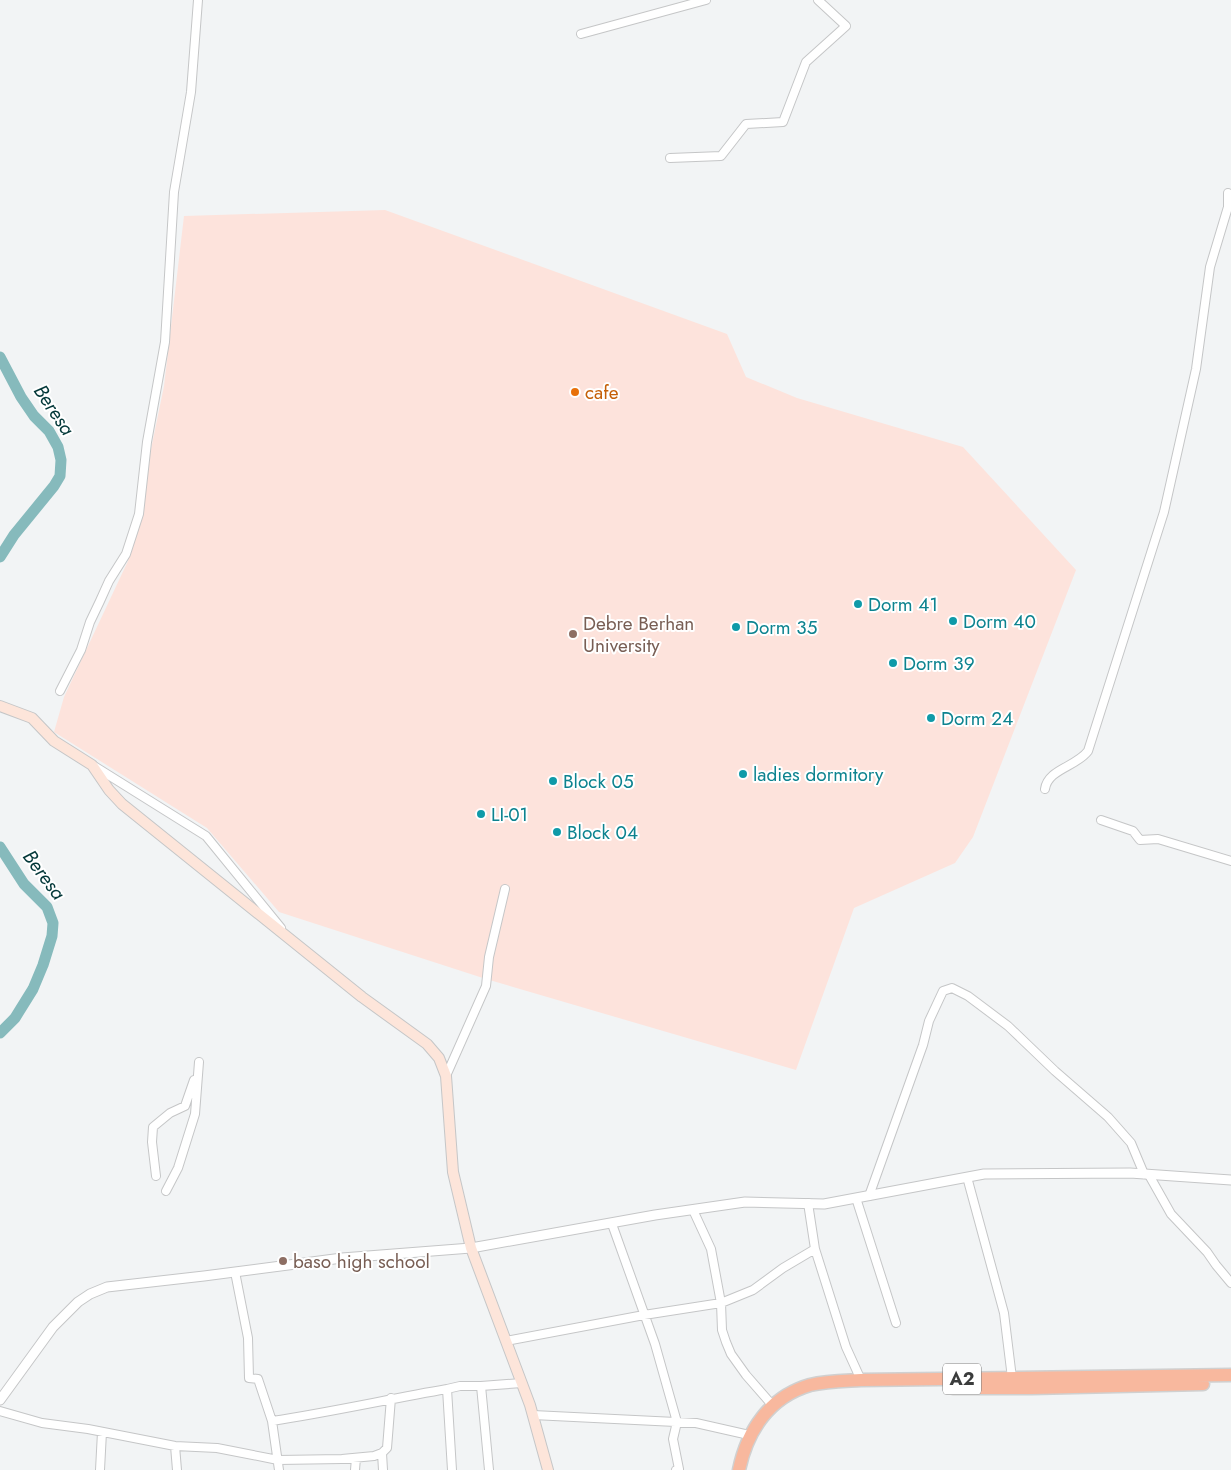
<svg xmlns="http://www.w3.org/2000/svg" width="1231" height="1470" viewBox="0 0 1231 1470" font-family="Jost,sans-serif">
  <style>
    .education { fill: #fde3dc }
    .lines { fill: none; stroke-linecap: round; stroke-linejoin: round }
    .river { stroke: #86babc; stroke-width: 11 }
    .minor-casing { stroke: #c5c6c7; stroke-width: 10 }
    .tertiary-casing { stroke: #c5c6c7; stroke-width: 11 }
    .secondary-casing { stroke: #c5c6c7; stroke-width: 12 }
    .trunk-casing { stroke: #d0d0d0; stroke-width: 15 }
    .minor { stroke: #fff; stroke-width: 8 }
    .tertiary { stroke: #fff; stroke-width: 9 }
    .secondary { stroke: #fde5da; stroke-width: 10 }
    .trunk { stroke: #f8b89e; stroke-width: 12 }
    .food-dot { fill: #e8710a; stroke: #fff; stroke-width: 2 }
    .culture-dot { fill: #0f9aa8; stroke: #fff; stroke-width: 2 }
    .education-dot { fill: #8d6e63; stroke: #fff; stroke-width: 2 }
    .labels { text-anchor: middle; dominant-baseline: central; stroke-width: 4; stroke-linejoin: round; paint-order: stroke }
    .shield { fill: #fff; stroke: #767676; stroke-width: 1 }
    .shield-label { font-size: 18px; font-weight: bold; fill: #3b3c3c }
    .food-label { font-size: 19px; fill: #c56008; stroke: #fff; text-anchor: start }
    .culture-label { font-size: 19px; fill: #0d838f; stroke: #fff; text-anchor: start }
    .education-label { font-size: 19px; fill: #785e54; stroke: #fff; text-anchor: start }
    .water-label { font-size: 20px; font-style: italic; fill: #033839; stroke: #fff }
  </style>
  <rect width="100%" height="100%" fill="#f2f4f5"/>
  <path class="education" d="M 385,210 L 727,334 L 746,377 L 797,398 L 963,447 L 1076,570 L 973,837 L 955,863 L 854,908 L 796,1070 L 486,979 L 279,912 L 207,828 L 54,732 L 64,697 L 128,561 L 164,386 L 184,216 Z"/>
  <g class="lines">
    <path class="river" d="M 0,357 L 21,397 L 34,416 L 49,431 L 58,447 L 61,460 L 60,476 L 54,486 L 14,535 L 0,557
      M 0,847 L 24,884 L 47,907 L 53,923 L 52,936 L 43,965 L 33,989 L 15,1018 L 0,1033"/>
    <g class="minor-casing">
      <path id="minor" d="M 581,34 L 706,0
        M 670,158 L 721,156 L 746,124 L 783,122 L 806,62 L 846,26 L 818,0
        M 60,691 L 81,650 L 90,622 L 100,601 L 109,581 L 126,554 L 139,514 L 147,442 L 165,342 L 174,192 L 191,92 L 198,0
        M 94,766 L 206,836 L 281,928
        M 1045,789 C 1048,769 1076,767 1088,751 L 1164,512 L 1196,369 L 1210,267 L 1228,207 L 1228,193
        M 1101,820 L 1133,831 L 1140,840 L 1158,839 L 1231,861
        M 446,1076 L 486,986 L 489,957 L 505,889
        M 1149,1175 L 1171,1214 L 1207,1252 L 1216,1265 L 1231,1283
        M 156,1176 L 152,1142 L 153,1127 L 170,1113 L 185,1106 L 194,1080
        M 967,1177 L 1004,1313 L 1012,1378
        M 166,1191 L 178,1168 L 195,1114 L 199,1062
        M 869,1196 L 923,1045 L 929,1021 L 943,991 L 952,988 L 968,996 L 1008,1026 L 1055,1071 L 1108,1117 L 1131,1143 L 1144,1174
        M 856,1198 L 896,1323
        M 808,1203 L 815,1249 L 846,1347 L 861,1380
        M 693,1210 L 711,1249 L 721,1303 L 722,1330 L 726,1342 L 731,1354 L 746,1375 L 773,1406
        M 612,1224 L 655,1344 L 677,1422 L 673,1439 L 679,1469 L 676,1470
        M 235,1272 L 248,1338 L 249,1378 L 258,1379 L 272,1421 L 279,1470
        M 506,1341 L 644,1315 L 721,1303 L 753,1290 L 783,1268 L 815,1249
        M 0,1411 L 42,1423 L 88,1429 L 175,1446 L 217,1448 L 278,1460 L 342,1459 L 374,1456 L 382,1453 L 387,1448 L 391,1398
        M 533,1415 L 696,1423 L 749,1435
        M 272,1421 C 331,1412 389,1399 447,1389
        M 175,1446 L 177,1470
        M 382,1453 L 383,1470
        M 100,1470 L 102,1432
        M 355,1470 L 356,1458
        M 452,1470 L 447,1389 L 460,1386 L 481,1386
        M 489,1470 L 481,1386 L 522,1383"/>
    </g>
    <g class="tertiary-casing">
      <path id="tertiary" d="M 0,1400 L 53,1327 L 78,1302 L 90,1294 L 107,1287 L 204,1276 L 342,1258 L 471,1248 L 655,1215 L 745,1202 L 824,1204 L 984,1174 L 1130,1173 L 1231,1180"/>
    </g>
    <g class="secondary-casing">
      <path id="secondary" d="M 0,706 L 32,718 L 54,741 L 92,765 L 109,790 L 122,804 L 362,997 L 427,1044 L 439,1058 L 446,1076 L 453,1172 L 471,1248 L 530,1405 L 548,1470"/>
    </g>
    <g class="trunk-casing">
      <path id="trunk" d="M 953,1388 L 1032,1388 L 1203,1384
        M 739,1470 C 747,1431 769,1397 810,1385 C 827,1381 844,1381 861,1380 L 1231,1375"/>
    </g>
    <use href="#minor" class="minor"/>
    <use href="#tertiary" class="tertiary"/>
    <use href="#secondary" class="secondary"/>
    <use href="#trunk" class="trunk"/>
  </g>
  <circle class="food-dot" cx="575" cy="392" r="5"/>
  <g class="culture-dot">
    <circle cx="858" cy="604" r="5"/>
    <circle cx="953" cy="621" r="5"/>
    <circle cx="736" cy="627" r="5"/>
    <circle cx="893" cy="663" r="5"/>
    <circle cx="931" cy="718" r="5"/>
    <circle cx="743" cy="774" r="5"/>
    <circle cx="553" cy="781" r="5"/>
    <circle cx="481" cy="814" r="5"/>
    <circle cx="557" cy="832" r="5"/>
  </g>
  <g class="education-dot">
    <circle cx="573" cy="634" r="5"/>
    <circle cx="283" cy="1261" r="5"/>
  </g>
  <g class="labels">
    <rect class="shield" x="943" y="1363.5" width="38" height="31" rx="4"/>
    <g class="shield-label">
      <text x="962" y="1379">A2</text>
    </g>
    <g class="food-label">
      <text x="585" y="392">cafe</text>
    </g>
    <g class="culture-label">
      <text x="868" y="604">Dorm 41</text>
      <text x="963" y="621">Dorm 40</text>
      <text x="746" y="627">Dorm 35</text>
      <text x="903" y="663">Dorm 39</text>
      <text x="941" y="718">Dorm 24</text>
      <text x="753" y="774">ladies dormitory</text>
      <text x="563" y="781">Block 05</text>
      <text x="491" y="814">LI-01</text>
      <text x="567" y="832">Block 04</text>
    </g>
    <g class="education-label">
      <text x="583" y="623">Debre Berhan<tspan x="583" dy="22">University</tspan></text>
      <text x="293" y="1261">baso high school</text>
    </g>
    <g class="water-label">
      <text transform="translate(54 410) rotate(56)">Beresa</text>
      <text transform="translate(44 875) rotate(53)">Beresa</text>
    </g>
  </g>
</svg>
